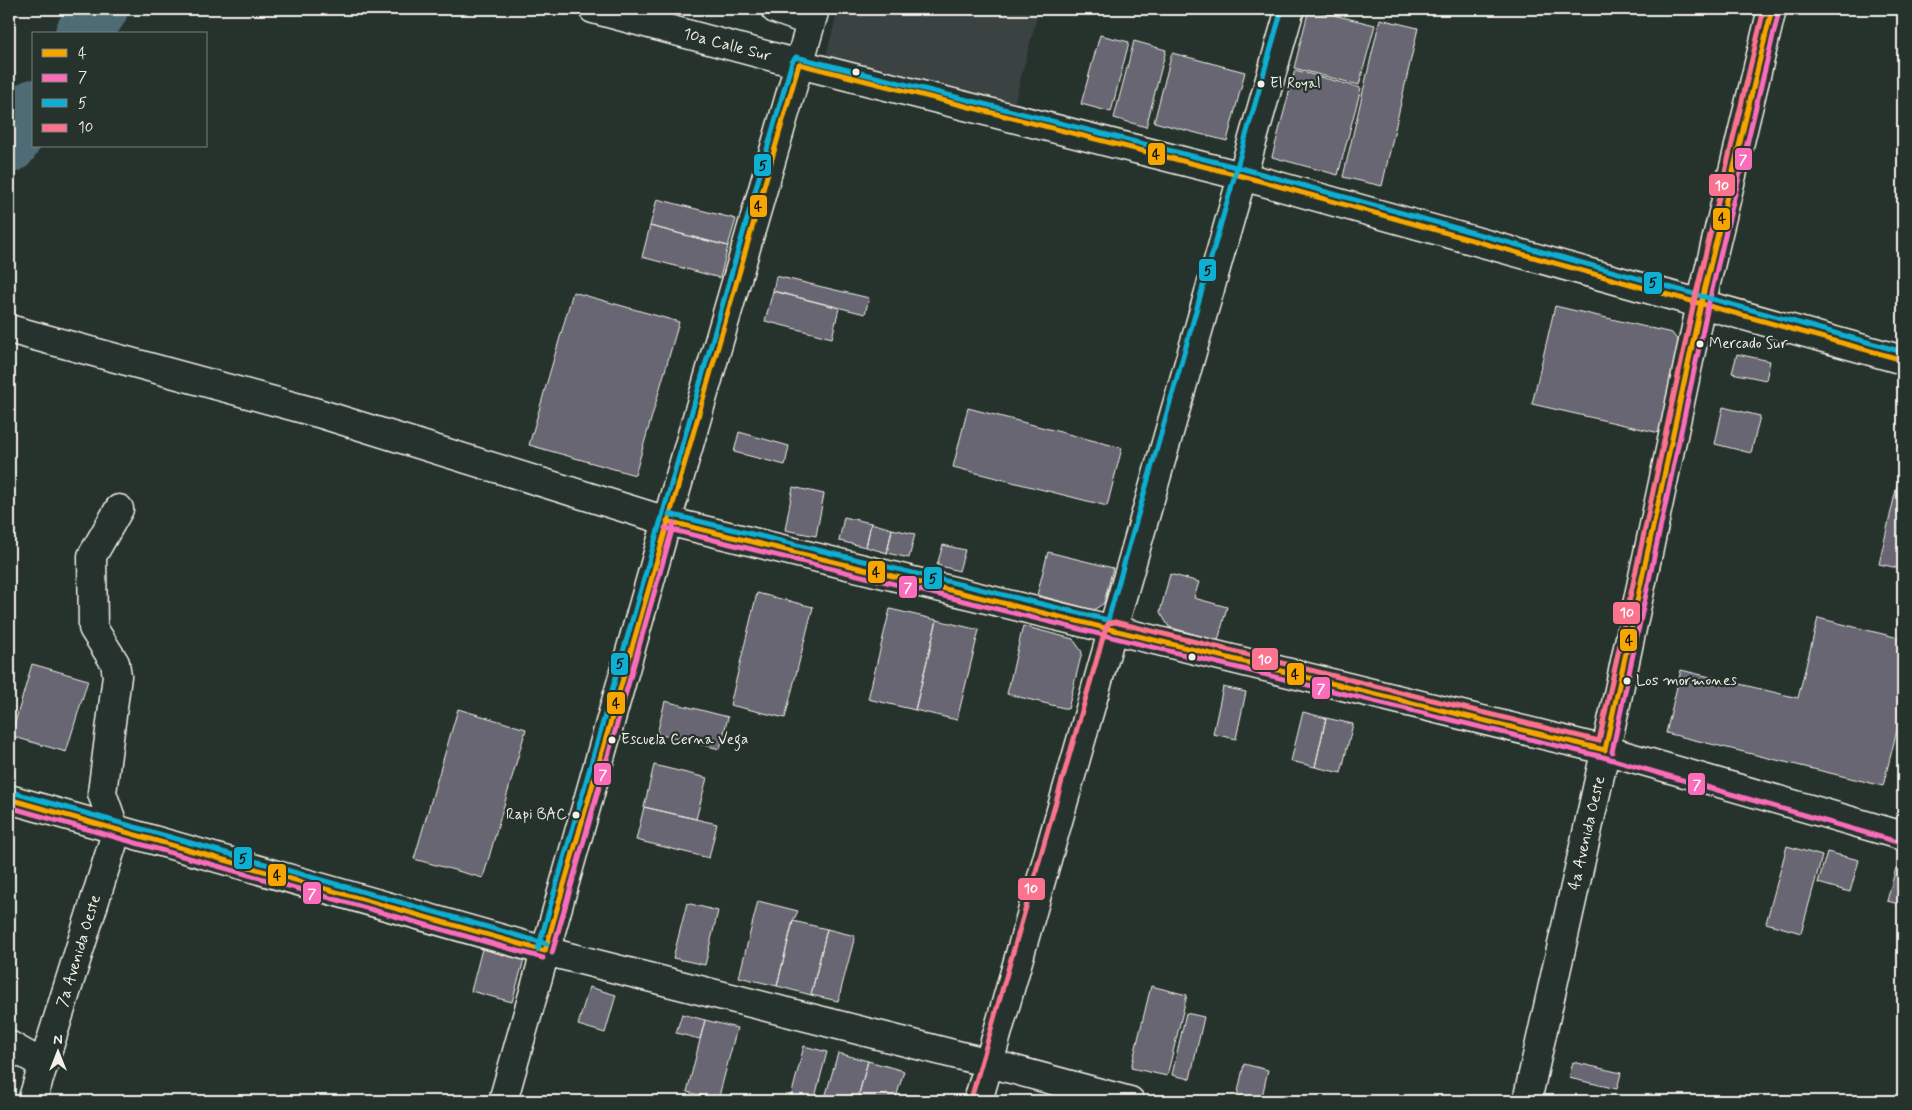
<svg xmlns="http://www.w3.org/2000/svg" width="1912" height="1110" viewBox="0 0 1912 1110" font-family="Mynerve,sans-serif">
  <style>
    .built { fill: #3a4242 }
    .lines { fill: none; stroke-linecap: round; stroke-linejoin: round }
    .river { stroke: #506c76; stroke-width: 56 }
    .building { fill: #676673; stroke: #f4f1e8 }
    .minor-casing { stroke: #f4f1e8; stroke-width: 31 }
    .minor { stroke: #26332d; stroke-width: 28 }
    .bus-1-casing { stroke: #26332d; stroke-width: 9 }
    .bus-2-casing { stroke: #26332d; stroke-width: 9 }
    .bus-3-casing { stroke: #26332d; stroke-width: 9 }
    .bus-4-casing { stroke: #26332d; stroke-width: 9 }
    .bus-1 { stroke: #f7a600; stroke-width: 5 }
    .bus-2 { stroke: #fb6dba; stroke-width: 5 }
    .bus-3 { stroke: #0dafd3; stroke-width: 5 }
    .bus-4 { stroke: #fc738d; stroke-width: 5 }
    .bus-dot { fill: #f4f1e8; stroke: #26332d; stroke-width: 2 }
    .labels { text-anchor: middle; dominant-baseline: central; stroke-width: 4.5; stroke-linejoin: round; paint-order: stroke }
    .bus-label { font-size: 15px; fill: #f4f1e8; stroke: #26332d; text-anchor: start }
    .street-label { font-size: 16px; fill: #f4f1e8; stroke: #26332d }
    .line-badge { stroke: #26332d; stroke-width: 2 }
    .badge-label { font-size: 14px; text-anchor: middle; font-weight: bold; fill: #fff }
    .pale-badge-label { font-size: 14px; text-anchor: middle; font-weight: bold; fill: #111 }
  </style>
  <rect width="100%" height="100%" fill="#26332d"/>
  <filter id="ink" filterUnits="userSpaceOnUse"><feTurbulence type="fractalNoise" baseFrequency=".02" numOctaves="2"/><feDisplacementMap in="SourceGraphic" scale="10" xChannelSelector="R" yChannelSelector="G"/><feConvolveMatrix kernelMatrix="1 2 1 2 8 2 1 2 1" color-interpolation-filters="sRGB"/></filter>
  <g filter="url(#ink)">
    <path class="built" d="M 838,9 L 968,9 L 984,13 L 985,9 L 1039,9 L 1013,108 L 825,61 Z"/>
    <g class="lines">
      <path class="river" d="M 83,34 L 100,9
        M 9,145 L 34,107"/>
    </g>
    <path class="building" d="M 1309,9 L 1375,25 L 1359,85 L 1294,68 Z
      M 1380,19 L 1418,28 L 1382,186 L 1343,177 Z
      M 1100,35 L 1129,42 L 1111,112 L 1081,104 Z
      M 1134,41 L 1166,50 L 1146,127 L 1114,118 Z
      M 1172,53 L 1245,72 L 1227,141 L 1154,122 Z
      M 1295,70 L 1361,88 L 1338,175 L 1272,157 Z
      M 657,199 L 736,219 L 728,246 L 650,226 Z
      M 650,226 L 728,246 L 720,278 L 642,257 Z
      M 776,276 L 869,298 L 865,314 L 773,291 Z
      M 773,291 L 839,308 L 832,338 L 765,321 Z
      M 573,292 L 679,322 L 635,475 L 529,445 Z
      M 1555,306 L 1672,333 L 1684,349 L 1664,434 L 1532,404 Z
      M 1737,354 L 1770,361 L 1766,380 L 1732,373 Z
      M 1723,407 L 1760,416 L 1751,453 L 1715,444 Z
      M 968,408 L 1122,448 L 1107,506 L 953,467 Z
      M 739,432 L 789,446 L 785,465 L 734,452 Z
      M 1903,459 L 1903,569 L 1879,564 Z
      M 793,487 L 824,494 L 816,536 L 785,530 Z
      M 844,517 L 871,523 L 866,547 L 839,541 Z
      M 871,523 L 892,529 L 887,553 L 866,547 Z
      M 892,529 L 915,534 L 909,558 L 887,553 Z
      M 943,545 L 965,550 L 959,571 L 937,565 Z
      M 1048,552 L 1113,568 L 1104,603 L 1094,610 L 1037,595 Z
      M 1170,574 L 1199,582 L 1194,598 L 1227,607 L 1218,641 L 1169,627 L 1160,612 Z
      M 757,593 L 813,607 L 785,718 L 730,705 Z
      M 890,609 L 937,620 L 915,710 L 868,699 Z
      M 1818,618 L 1903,639 L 1903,706 L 1883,786 L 1666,733 L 1681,670 L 1798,698 Z
      M 937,620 L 979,630 L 957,720 L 915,710 Z
      M 1023,626 L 1073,639 L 1082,652 L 1068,709 L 1007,694 Z
      M 32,664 L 88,680 L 66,752 L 11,736 Z
      M 1223,687 L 1246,692 L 1236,739 L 1213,734 Z
      M 665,701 L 728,717 L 720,749 L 657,734 Z
      M 458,709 L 526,729 L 483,878 L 414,859 Z
      M 1303,712 L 1326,718 L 1315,767 L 1291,761 Z
      M 1326,718 L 1353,724 L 1341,773 L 1315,767 Z
      M 654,765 L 707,778 L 696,819 L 644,807 Z
      M 644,807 L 717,824 L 709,858 L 636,840 Z
      M 1787,846 L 1822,856 L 1801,933 L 1766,923 Z
      M 1827,852 L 1859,860 L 1850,892 L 1818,883 Z
      M 1896,868 L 1903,870 L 1903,905 L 1887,901 Z
      M 758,901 L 798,911 L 793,921 L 777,986 L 739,977 Z
      M 687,903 L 718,911 L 705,965 L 673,958 Z
      M 793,921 L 827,929 L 811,995 L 777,986 Z
      M 827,929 L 855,936 L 838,1001 L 811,995 Z
      M 483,945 L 525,956 L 512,1002 L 471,991 Z
      M 1151,986 L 1187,995 L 1167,1076 L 1131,1068 Z
      M 589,987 L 616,995 L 605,1033 L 578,1025 Z
      M 1186,1013 L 1204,1017 L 1190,1079 L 1172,1075 Z
      M 682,1014 L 705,1020 L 700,1039 L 676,1033 Z
      M 705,1020 L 737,1028 L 718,1100 L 687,1092 Z
      M 804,1046 L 827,1052 L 814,1101 L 790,1101 Z
      M 838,1053 L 868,1061 L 857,1101 L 824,1101 Z
      M 868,1061 L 904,1071 L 895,1101 L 857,1101 Z
      M 1573,1062 L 1621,1073 L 1617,1089 L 1569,1078 Z
      M 1244,1064 L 1268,1070 L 1261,1101 L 1236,1101 Z"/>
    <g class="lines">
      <g class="minor-casing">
        <path id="minor" d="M 593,9 L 799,64 L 1242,176 L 1903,360
          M 775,9 L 811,22
          M 9,329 L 318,413 L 667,521 L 1605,750 L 1903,836
          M 9,799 L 545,951 L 989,1063 L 1130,1101
          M 115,830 L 102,793 L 117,676 L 115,663 L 93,628 L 92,556 L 119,509
          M 9,1045 L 44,1065
          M 32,1101 L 117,830
          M 503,1101 L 667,521 L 815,9
          M 978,1101 L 1290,9
          M 1527,1101 L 1617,699 L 1701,304 L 1772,9"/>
      </g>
      <use href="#minor" class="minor"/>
      <g class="bus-1-casing">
        <path id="bus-1" d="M 667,521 L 1605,750 L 1701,304 L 1772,9
          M 9,799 L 545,951
          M 545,951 L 799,64 L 1242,176 L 1903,360"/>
      </g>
      <g class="bus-2-casing">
        <path id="bus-2" d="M 665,528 L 1603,757 L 1901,843
          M 1612,752 L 1708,306 L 1779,11
          M 9,807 L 543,958
          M 552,953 L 674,523"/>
      </g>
      <g class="bus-3-casing">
        <path id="bus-3" d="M 669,514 L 1108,620 L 1282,9
          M 11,792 L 547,944
          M 538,949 L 792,62 L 796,57 L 1244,169 L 1903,352"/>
      </g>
      <g class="bus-4-casing">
        <path id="bus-4" d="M 971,1099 L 1106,627 L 1109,623 L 1115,622 L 1599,741 L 1694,302 L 1764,9"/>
      </g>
      <use href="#bus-1" class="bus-1"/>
      <use href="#bus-2" class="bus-2"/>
      <use href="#bus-3" class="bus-3"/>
      <use href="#bus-4" class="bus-4"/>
    </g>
  </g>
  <g class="bus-dot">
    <circle cx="856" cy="72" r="4.5"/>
    <circle cx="1261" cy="84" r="4.5"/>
    <circle cx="1700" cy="344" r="4.5"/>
    <circle cx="1192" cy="657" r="4.5"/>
    <circle cx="1627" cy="681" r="4.5"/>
    <circle cx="612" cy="740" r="4.5"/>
    <circle cx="576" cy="815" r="4.5"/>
  </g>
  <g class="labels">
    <g class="bus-label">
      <text x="1270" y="84">El Royal</text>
      <text x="1709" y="344">Mercado Sur</text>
      <text x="1636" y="681">Los mormones</text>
      <text x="621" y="740">Escuela Cerna Vega</text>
      <text x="567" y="815" text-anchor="end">Rapi BAC</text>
    </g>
    <g class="street-label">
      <text transform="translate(727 45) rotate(15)">10a Calle Sur</text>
      <text transform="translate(1587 833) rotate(-77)">4a Avenida Oeste</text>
      <text transform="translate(79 951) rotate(-73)">7a Avenida Oeste</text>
    </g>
  </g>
  <g class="line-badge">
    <rect x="1147" y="142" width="19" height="24" rx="5" fill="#f7a600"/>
    <rect x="1734" y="147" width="19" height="24" rx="5" fill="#fb6dba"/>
    <rect x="753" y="153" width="19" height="24" rx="5" fill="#0dafd3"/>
    <rect x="1708" y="173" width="28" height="24" rx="5" fill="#fc738d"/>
    <rect x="749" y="194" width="19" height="24" rx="5" fill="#f7a600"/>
    <rect x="1712" y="207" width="19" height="24" rx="5" fill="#f7a600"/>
    <rect x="1198" y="258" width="19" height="24" rx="5" fill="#0dafd3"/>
    <rect x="1643" y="271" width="20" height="24" rx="5" fill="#0dafd3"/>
    <rect x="867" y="560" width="19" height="24" rx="5" fill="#f7a600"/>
    <rect x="923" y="566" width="20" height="24" rx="5" fill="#0dafd3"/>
    <rect x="898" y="575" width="20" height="24" rx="5" fill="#fb6dba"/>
    <rect x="1612" y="601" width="29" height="24" rx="5" fill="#fc738d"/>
    <rect x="1619" y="628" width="19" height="24" rx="5" fill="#f7a600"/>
    <rect x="1251" y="647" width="28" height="24" rx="5" fill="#fc738d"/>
    <rect x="610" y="652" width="19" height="24" rx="5" fill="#0dafd3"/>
    <rect x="1286" y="662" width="19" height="24" rx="5" fill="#f7a600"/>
    <rect x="1311" y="676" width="20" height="24" rx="5" fill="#fb6dba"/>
    <rect x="606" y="691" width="20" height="24" rx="5" fill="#f7a600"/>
    <rect x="593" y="762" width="19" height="24" rx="5" fill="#fb6dba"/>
    <rect x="1687" y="772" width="19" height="24" rx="5" fill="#fb6dba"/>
    <rect x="233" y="846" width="20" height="24" rx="5" fill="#0dafd3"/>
    <rect x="267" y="863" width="20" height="24" rx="5" fill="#f7a600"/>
    <rect x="1017" y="877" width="29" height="24" rx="5" fill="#fc738d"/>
    <rect x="302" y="881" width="20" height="24" rx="5" fill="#fb6dba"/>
  </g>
  <g class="badge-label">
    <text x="1743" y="164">7</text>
    <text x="1722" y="190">10</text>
    <text x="908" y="592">7</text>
    <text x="1627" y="617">10</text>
    <text x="1265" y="664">10</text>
    <text x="1321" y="693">7</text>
    <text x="603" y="779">7</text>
    <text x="1697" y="789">7</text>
    <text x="1031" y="893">10</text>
    <text x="312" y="898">7</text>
  </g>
  <g class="pale-badge-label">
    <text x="1156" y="159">4</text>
    <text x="763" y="170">5</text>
    <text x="758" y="211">4</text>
    <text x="1722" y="223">4</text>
    <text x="1208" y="275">5</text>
    <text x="1653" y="287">5</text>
    <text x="876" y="577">4</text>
    <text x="933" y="583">5</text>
    <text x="1629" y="645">4</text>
    <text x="620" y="668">5</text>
    <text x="1295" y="679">4</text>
    <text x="616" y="708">4</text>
    <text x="243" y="863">5</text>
    <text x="277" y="880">4</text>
  </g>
  <rect width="1912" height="1110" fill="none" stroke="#26332d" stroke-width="30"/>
  <rect x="15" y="15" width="1882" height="1080" fill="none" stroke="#f4f1e8" stroke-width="2" filter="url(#ink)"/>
  <rect x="32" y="32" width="175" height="115" fill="#26332d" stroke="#787f78"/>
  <rect x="42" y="49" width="25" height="8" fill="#f7a600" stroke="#787f78"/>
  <text x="78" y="58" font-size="15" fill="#f4f1e8">4</text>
  <rect x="42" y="74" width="25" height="8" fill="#fb6dba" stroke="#787f78"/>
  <text x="78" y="82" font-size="15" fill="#f4f1e8">7</text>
  <rect x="42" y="99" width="25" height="8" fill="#0dafd3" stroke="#787f78"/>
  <text x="78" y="108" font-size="15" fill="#f4f1e8">5</text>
  <rect x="42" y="124" width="25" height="8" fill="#fc738d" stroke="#787f78"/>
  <text x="78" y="132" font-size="15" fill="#f4f1e8">10</text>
  <g transform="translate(58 1052)" stroke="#26332d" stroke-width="4" paint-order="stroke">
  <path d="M0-4L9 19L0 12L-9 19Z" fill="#f4f1e8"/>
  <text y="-8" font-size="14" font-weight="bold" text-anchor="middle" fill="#f4f1e8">N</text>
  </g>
</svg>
